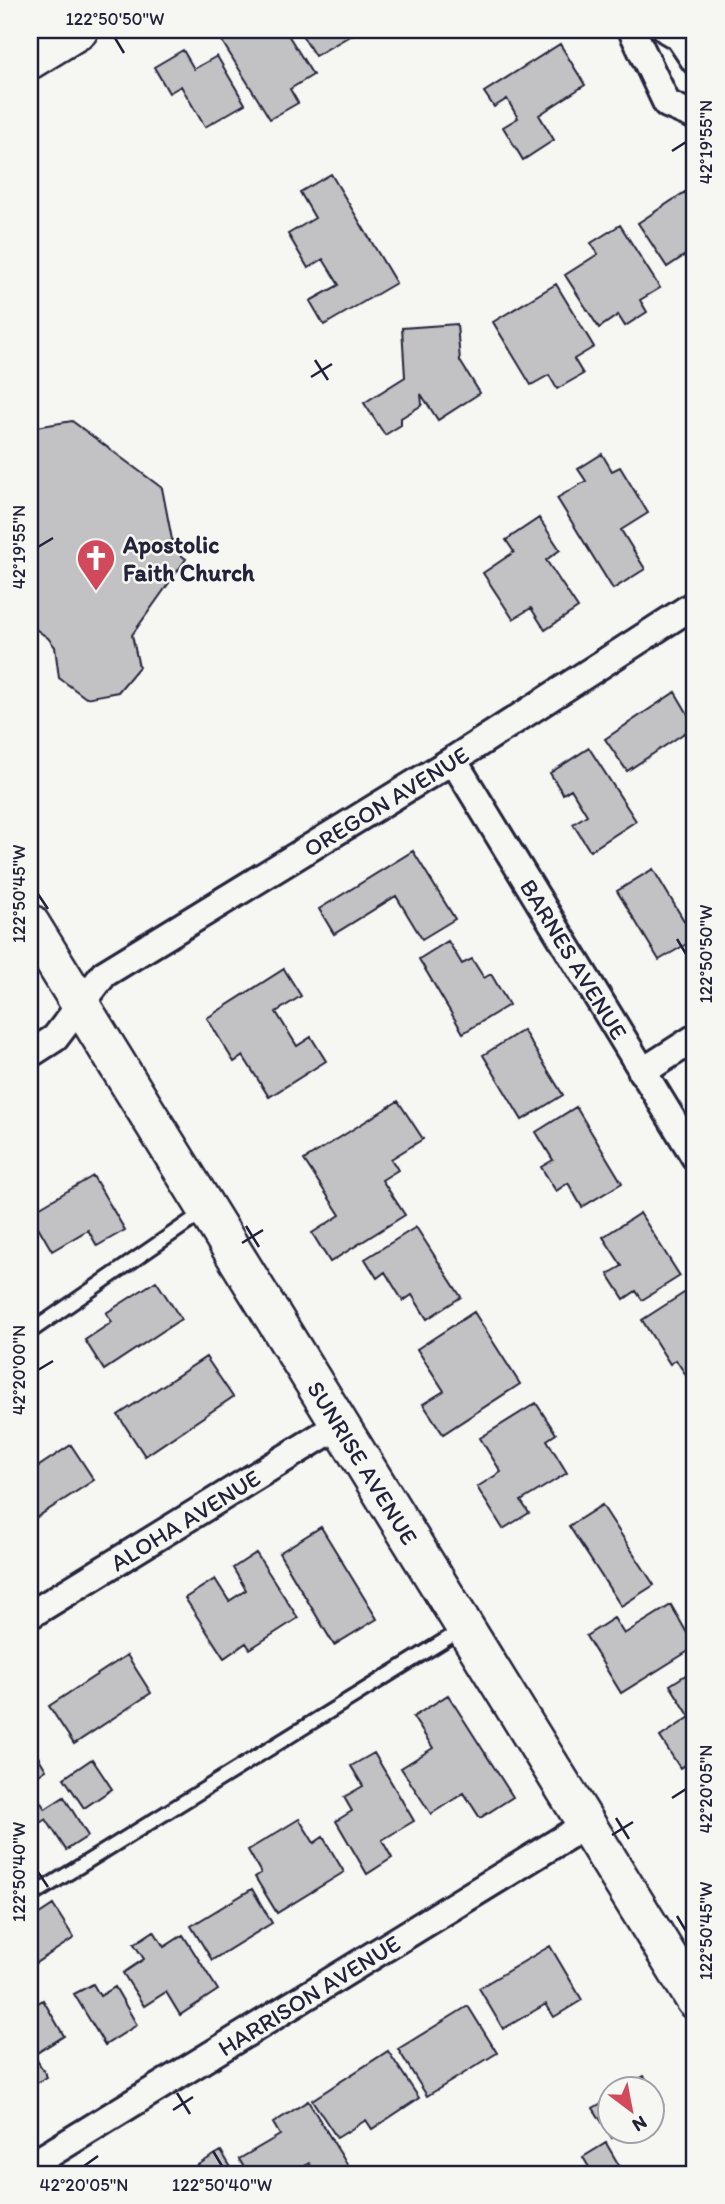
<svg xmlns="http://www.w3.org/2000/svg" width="725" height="2204" viewBox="0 0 725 2204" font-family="Itim,sans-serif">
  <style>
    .building { fill: #c2c2c4; stroke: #22223b; stroke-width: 2 }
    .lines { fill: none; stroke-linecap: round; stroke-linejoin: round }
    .lane-casing { stroke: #22223b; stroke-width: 18 }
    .street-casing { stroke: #22223b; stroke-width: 32 }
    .secondary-casing { stroke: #22223b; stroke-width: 42 }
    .lane { stroke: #f6f6f2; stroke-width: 12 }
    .street { stroke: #f6f6f2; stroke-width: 26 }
    .secondary { stroke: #f6f6f2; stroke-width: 37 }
    .ticks { fill: none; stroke: #22223b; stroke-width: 2.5 }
    .labels { text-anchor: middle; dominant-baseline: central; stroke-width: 5; stroke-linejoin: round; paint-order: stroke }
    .poi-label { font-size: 24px; font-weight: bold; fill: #22223b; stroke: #f6f6f2; text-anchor: start }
    .street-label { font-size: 24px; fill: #22223b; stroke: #f6f6f2 }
    .neatline { fill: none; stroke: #22223b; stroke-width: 2.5 }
    .ticks-label { font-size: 18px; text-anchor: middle; fill: #22223b }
  </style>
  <rect width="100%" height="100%" fill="#f6f6f2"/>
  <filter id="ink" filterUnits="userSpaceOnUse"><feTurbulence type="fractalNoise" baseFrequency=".0143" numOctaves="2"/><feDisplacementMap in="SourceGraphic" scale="14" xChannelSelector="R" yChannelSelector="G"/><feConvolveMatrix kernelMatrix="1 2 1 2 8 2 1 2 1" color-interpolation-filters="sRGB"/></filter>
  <g filter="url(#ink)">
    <path class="building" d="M 215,30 L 255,30 L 257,33 L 285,30 L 313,75 L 290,89 L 298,103 L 270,119 Z
      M 299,30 L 360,30 L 315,56 Z
      M 560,44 L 585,85 L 539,115 L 554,140 L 523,160 L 503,127 L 518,118 L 507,99 L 494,107 L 484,92 Z
      M 183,50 L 194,69 L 217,56 L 245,104 L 205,127 L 181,86 L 169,93 L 154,67 Z
      M 331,174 L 396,283 L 324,325 L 310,301 L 339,285 L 323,259 L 308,268 L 288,234 L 315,218 L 300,192 Z
      M 685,192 L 695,208 L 695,254 L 693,250 L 667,267 L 638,223 Z
      M 620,225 L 660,288 L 640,300 L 647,312 L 625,326 L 618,315 L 599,328 L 565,275 L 598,254 L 591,243 Z
      M 556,284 L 594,347 L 574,359 L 583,374 L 557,389 L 549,375 L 531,385 L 493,322 Z
      M 457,324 L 460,361 L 480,393 L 438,420 L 421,394 L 422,405 L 401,418 L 401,425 L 385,435 L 364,403 L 405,377 L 402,328 Z
      M 72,421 L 162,488 L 174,550 L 186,559 L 132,635 L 139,667 L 118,692 L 86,698 L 59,678 L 55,647 L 48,638 L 30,625 L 30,428 Z
      M 602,454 L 612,471 L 620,467 L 648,513 L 621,530 L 645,569 L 613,589 L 557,498 L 586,481 L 578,469 Z
      M 539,518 L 560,550 L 546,560 L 578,608 L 545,630 L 531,608 L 513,619 L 483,573 L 514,552 L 506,540 Z
      M 675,692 L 695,726 L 627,771 L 605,739 Z
      M 589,748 L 636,821 L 590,851 L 573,824 L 587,815 L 571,789 L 563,794 L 550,773 Z
      M 413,851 L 455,919 L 422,939 L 396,896 L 334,934 L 319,909 Z
      M 653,869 L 695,939 L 659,960 L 617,891 Z
      M 448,941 L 462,964 L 472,959 L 484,978 L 491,974 L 509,1005 L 463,1033 L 419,959 Z
      M 284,969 L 301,996 L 276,1012 L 297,1046 L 311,1037 L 326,1061 L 269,1097 L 243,1056 L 234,1062 L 207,1018 Z
      M 523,1030 L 563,1095 L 522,1120 L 483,1055 Z
      M 398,1101 L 423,1139 L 391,1159 L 398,1170 L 382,1180 L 405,1215 L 330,1262 L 312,1233 L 340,1215 L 304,1160 Z
      M 576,1107 L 622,1183 L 582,1207 L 568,1183 L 556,1191 L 541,1167 L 553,1160 L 536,1132 Z
      M 93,1176 L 125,1230 L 97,1246 L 88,1230 L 52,1251 L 30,1213 Z
      M 640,1213 L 680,1276 L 642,1300 L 636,1291 L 624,1299 L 608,1274 L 622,1266 L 603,1237 Z
      M 416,1227 L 461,1297 L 427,1319 L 412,1295 L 403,1301 L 385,1272 L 377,1278 L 365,1259 Z
      M 156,1281 L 181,1319 L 104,1370 L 85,1340 L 112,1322 L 106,1313 Z
      M 687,1291 L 695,1303 L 695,1389 L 676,1360 L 670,1364 L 642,1320 Z
      M 474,1312 L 520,1384 L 443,1434 L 423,1404 L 444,1391 L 417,1349 Z
      M 206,1357 L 233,1397 L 145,1456 L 118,1415 Z
      M 536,1403 L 556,1434 L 547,1440 L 567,1473 L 521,1501 L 529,1513 L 503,1529 L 477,1487 L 501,1472 L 480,1438 Z
      M 71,1445 L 94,1480 L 34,1519 L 30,1513 L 30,1472 Z
      M 602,1505 L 654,1585 L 621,1606 L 569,1526 Z
      M 321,1527 L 377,1619 L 334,1645 L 279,1553 Z
      M 256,1553 L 298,1618 L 250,1649 L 246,1643 L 224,1658 L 185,1598 L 215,1579 L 229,1601 L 246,1590 L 233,1568 Z
      M 671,1605 L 695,1647 L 621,1693 L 586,1636 L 614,1618 L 624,1634 Z
      M 127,1655 L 151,1693 L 74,1744 L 49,1706 Z
      M 695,1669 L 695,1759 L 680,1768 L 660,1737 L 690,1717 L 670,1685 Z
      M 448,1695 L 513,1797 L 480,1818 L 464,1793 L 431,1814 L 401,1768 L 433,1748 L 413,1717 Z
      M 30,1743 L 46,1770 L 30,1781 Z
      M 374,1753 L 414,1821 L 382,1840 L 392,1858 L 367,1874 L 336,1821 L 352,1811 L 344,1797 L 363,1786 L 351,1766 Z
      M 92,1759 L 112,1789 L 84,1808 L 64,1778 Z
      M 30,1785 L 45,1809 L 64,1797 L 88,1836 L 66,1850 L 46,1819 L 30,1829 Z
      M 299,1819 L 314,1843 L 323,1837 L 344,1872 L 277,1913 L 255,1877 L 261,1873 L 248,1850 Z
      M 252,1889 L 272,1923 L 212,1960 L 191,1926 Z
      M 53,1905 L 74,1938 L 34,1964 L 30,1958 L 30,1920 Z
      M 154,1931 L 164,1947 L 183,1935 L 218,1990 L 180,2015 L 166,1992 L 144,2006 L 123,1973 L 144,1959 L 134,1944 Z
      M 550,1946 L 582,2000 L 554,2017 L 546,2004 L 503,2029 L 479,1988 Z
      M 93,1984 L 100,1996 L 115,1987 L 137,2025 L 105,2045 L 74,1994 Z
      M 43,2000 L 64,2036 L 34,2055 L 47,2077 L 30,2087 L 30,2008 Z
      M 468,2006 L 497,2053 L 427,2096 L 398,2049 Z
      M 388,2051 L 419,2098 L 372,2129 L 366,2120 L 337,2138 L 312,2100 Z
      M 644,2076 L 663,2105 L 652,2112 L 652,2088 L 624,2088 Z
      M 610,2098 L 610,2130 L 623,2130 L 612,2138 L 593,2108 Z
      M 308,2101 L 353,2174 L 316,2174 L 309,2163 L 291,2174 L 248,2174 L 239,2159 L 280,2135 L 273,2123 Z
      M 606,2143 L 624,2174 L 593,2174 L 583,2157 Z
      M 221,2151 L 235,2174 L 184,2173 Z"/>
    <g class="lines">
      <g class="lane-casing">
        <path id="lane" d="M 30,1332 L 205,1211
          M 30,1897 L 461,1630"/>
      </g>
      <g class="street-casing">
        <g id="street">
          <path d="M 632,30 L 667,104 L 695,116"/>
          <path d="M 667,30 L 679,37 L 695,61"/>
          <path id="s1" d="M 453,760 L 695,1157"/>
          <path id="s2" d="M 30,1054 L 55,1038 L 104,974 L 453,760 L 695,604"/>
          <path d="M 642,1072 L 695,1038"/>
          <path id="s3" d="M 30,1615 L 339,1425"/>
          <path id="s4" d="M 30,2166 L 587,1824"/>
        </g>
      </g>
      <g class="secondary-casing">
        <g id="secondary">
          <path d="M 30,60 L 79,30"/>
          <path id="s5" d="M 30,923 L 695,2000"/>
        </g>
      </g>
      <use href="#lane" class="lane"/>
      <use href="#street" class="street"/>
      <use href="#secondary" class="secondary"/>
    </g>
  </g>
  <path class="ticks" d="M 115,38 L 124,53M 672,151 L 686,142M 315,360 L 328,380M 311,377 L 332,364M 38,547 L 53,538M 38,894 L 48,909M 677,939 L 686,954M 246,1226 L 259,1247M 242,1243 L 263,1230M 38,1370 L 53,1361M 672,1798 L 686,1789M 616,1818 L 629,1839M 612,1835 L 633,1822M 38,1872 L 48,1887M 677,1916 L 686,1931M 177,2093 L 190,2114M 173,2110 L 193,2097M 213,2151 L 222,2166M 84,2166 L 98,2156"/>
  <defs>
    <g id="church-pin" transform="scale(2.0125)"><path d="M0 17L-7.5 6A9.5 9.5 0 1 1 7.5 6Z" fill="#d1495b" stroke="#f6f6f2"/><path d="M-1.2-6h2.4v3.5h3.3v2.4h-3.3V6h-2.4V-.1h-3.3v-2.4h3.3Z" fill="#fff"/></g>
  </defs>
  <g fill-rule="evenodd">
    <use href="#church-pin" x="96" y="558"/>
  </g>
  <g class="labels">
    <g class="poi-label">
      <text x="123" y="544">Apostolic<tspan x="123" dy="28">Faith Church</tspan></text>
    </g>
    <g class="street-label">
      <text stroke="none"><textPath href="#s2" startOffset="441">OREGON AVENUE</textPath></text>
      <text stroke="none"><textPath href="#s1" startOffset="233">BARNES AVENUE</textPath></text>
      <text stroke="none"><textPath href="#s5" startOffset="634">SUNRISE AVENUE</textPath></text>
      <text stroke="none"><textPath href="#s3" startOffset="182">ALOHA AVENUE</textPath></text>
      <text stroke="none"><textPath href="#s4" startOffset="327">HARRISON AVENUE</textPath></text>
    </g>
  </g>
  <rect width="725" height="2204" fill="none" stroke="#f6f6f2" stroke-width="77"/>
  <g transform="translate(631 2110) rotate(148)"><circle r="33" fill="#f6f6f2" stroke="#a1a1a9" stroke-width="2"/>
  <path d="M0-5L12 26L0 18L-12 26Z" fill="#d1495b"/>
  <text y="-10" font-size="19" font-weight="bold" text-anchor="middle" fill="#22223b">N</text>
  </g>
  <rect x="38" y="38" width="648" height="2128" class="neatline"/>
  <g class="ticks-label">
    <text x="115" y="25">122°50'50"W</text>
    <text transform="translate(706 142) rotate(-90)" y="6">42°19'55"N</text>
    <text transform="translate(19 547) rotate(-90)" y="6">42°19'55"N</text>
    <text transform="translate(19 894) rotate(-90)" y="6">122°50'45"W</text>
    <text transform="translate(706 954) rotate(-90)" y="6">122°50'50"W</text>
    <text transform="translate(19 1370) rotate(-90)" y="6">42°20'00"N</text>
    <text transform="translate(706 1789) rotate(-90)" y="6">42°20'05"N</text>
    <text transform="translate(19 1872) rotate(-90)" y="6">122°50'40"W</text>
    <text transform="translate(706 1931) rotate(-90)" y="6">122°50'45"W</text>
    <text x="84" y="2191">42°20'05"N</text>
    <text x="222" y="2191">122°50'40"W</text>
  </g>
</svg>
